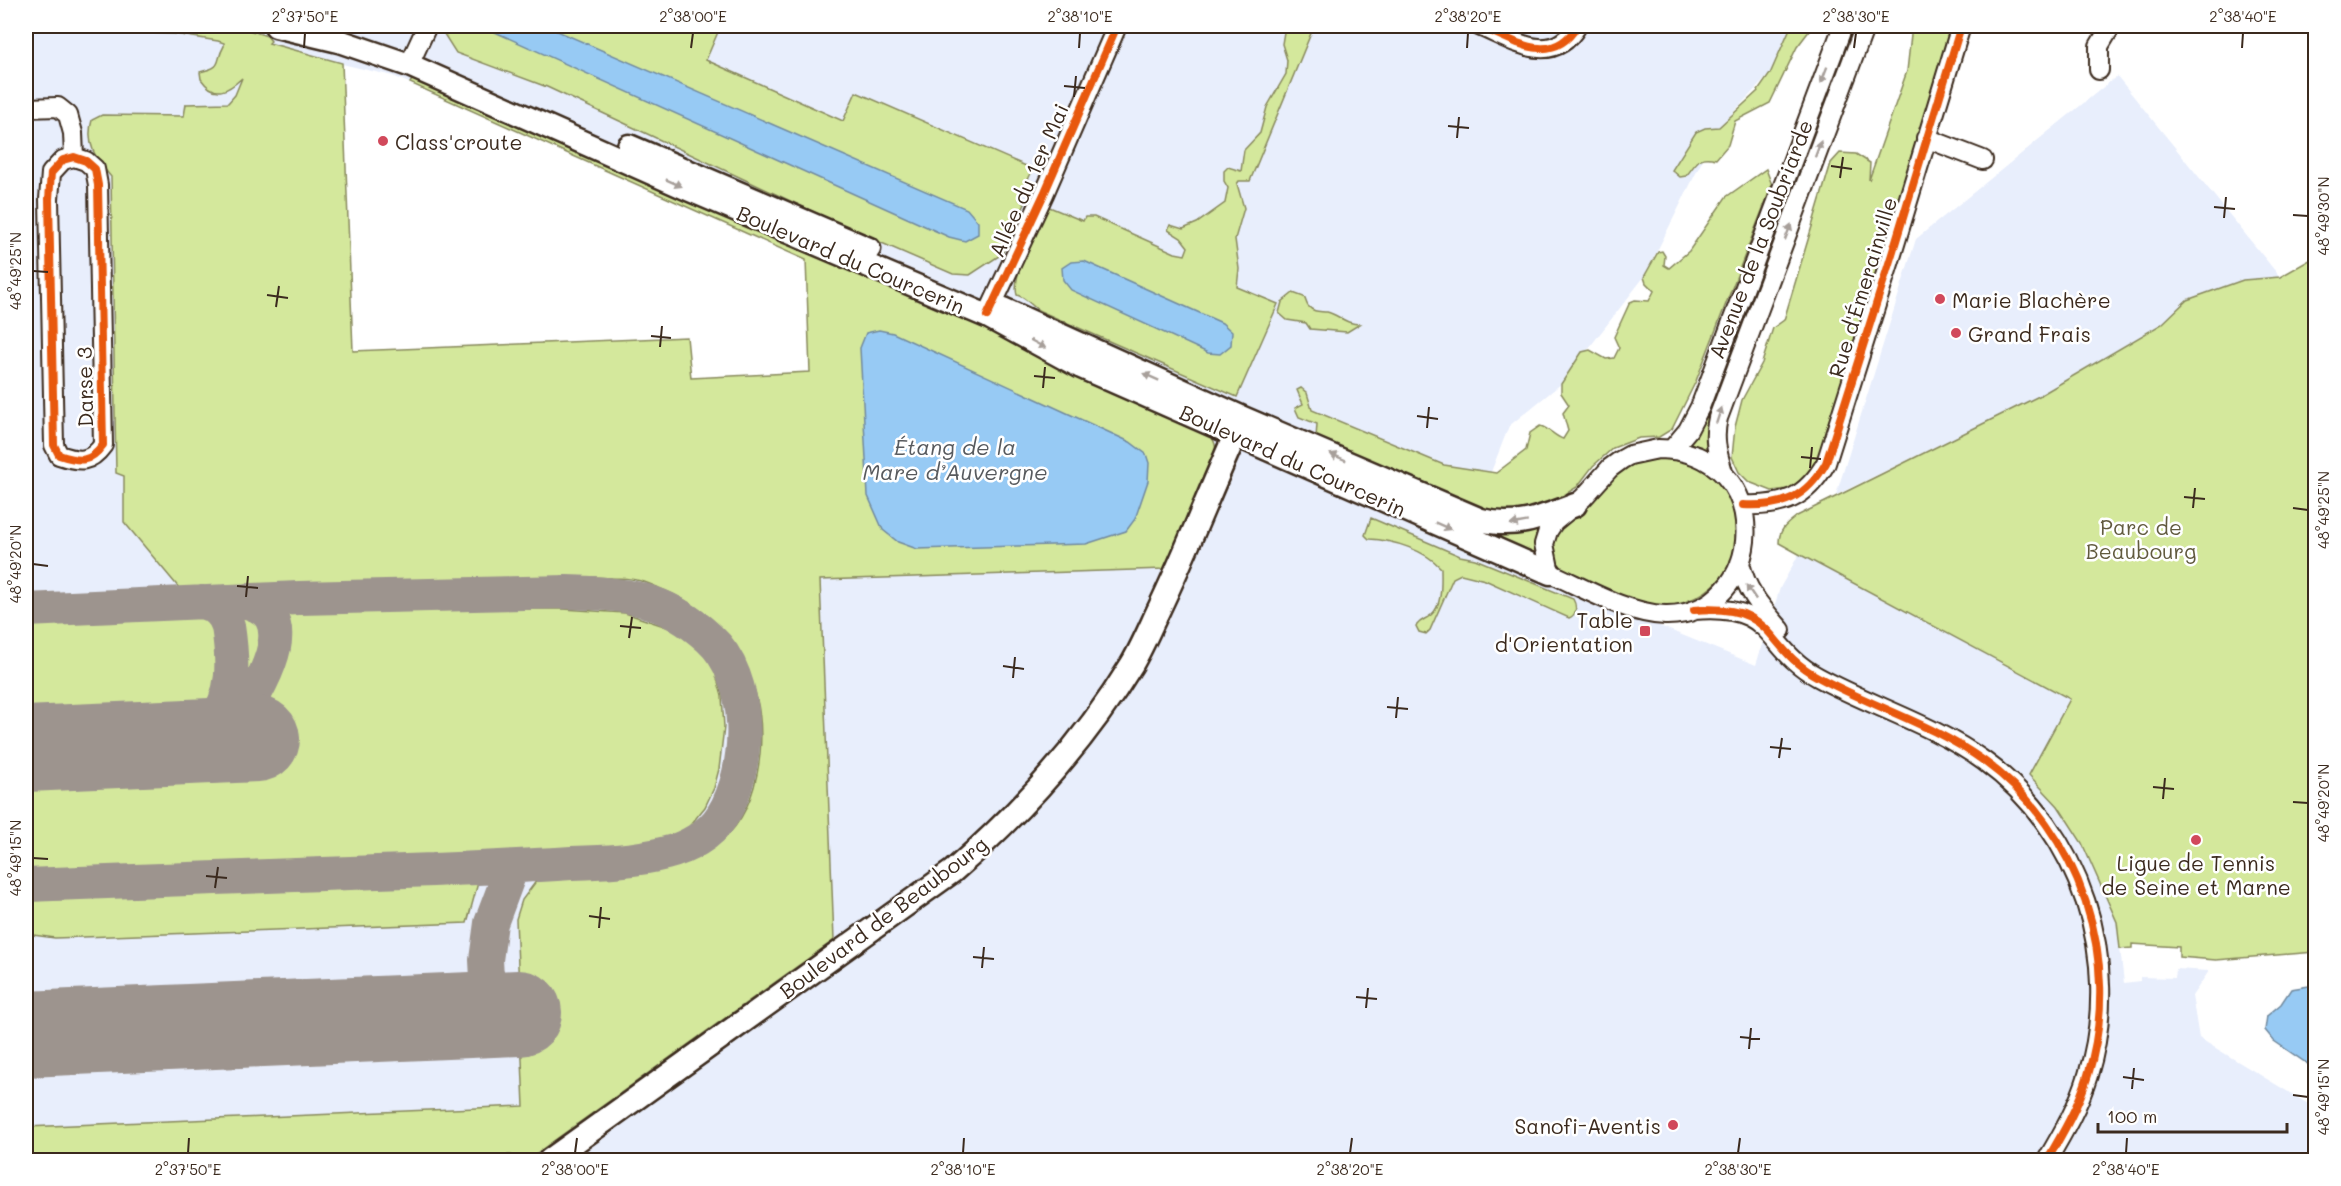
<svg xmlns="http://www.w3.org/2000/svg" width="2341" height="1186" viewBox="0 0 2341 1186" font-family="Mali,sans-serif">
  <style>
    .built { fill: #e8eefc; fill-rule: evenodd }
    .green { fill: #d4e89c; stroke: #88895d; stroke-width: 1.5 }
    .water { fill: #97caf4; stroke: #728a9e; stroke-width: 1.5 }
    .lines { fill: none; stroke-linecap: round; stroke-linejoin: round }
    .taxiway { stroke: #9d948e; stroke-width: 34 }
    .runway { stroke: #9d948e; stroke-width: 86 }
    .minor-casing { stroke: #3b2a1e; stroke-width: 22 }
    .major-casing { stroke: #3b2a1e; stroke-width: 27 }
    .minor { stroke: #fff; stroke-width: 18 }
    .major { stroke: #fff; stroke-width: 22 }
    .cycleway-casing { stroke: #fff; stroke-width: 11 }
    .cycleway { stroke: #e8590c; stroke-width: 8 }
    .oneway { fill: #a79f9a }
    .ticks { fill: none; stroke: #3b2a1e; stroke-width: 2 }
    .poi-dot { fill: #d1495b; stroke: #fff; stroke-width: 2 }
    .labels { text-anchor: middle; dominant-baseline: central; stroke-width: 5; stroke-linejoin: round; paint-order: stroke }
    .poi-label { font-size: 21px; fill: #3b2a1e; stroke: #fff; text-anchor: start }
    .street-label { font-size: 21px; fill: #3b2a1e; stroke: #fff }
    .park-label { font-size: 21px; fill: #615a3e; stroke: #fff }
    .water-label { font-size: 22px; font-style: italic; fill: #575a5e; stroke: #fff }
    .neatline { fill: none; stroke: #3b2a1e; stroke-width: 2 }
    .ticks-label { font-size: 15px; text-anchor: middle; fill: #3b2a1e }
  </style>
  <rect width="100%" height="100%" fill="#fff"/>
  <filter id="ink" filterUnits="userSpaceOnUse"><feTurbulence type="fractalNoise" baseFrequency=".0167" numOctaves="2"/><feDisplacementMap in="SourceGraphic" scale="12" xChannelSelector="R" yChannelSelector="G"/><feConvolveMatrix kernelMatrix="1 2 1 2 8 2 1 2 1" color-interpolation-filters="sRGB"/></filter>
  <g filter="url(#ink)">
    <path class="built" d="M 171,26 L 1791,26 L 1770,74 L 1719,127 L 1644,277 L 1561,384 L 1509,426 L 1462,546 L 1756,665 L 1780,588 L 1799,554 L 2071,699 L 2029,775 L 2058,806 L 2082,843 L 2117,922 L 2124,983 L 2140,981 L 2140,977 L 2175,978 L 2176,969 L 2209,971 L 2192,996 L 2199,1038 L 2315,1108 L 2315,1160 L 26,1160 L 26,27 ZM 342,64 L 393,76 L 806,260 L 810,372 L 691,378 L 687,337 L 353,351 Z
      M 2117,76 L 2280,277 L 2243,280 L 2187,300 L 2162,324 L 2039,396 L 1836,495 L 1916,239 Z"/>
    <path class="green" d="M 107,26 L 236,26 L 267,36 L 271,41 L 269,43 L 342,63 L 353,351 L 687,337 L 691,378 L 810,372 L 806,260 L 410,83 L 413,78 L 876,273 L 1211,436 C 1219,448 1215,454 1210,466 L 1165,569 L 820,580 L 834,940 L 527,1160 L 519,1160 L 511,1155 L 370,1160 L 26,1160 L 26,1127 L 524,1106 L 516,919 L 522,900 L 537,880 C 592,877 666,879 713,847 C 739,830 751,804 757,774 C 773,693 737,618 659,588 C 652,585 644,581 636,580 C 628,578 619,578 612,578 C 571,575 530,579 489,581 C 388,586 286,591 185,595 L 124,522 L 124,476 L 116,473 L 111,177 C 96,159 85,144 92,120 L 102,115 L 184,116 L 186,104 L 228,103 L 235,95 L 242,78 C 228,91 215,99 201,79 L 200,72 C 225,66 214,63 224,46 L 224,43 L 218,41 L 174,34 L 146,33 L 111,28 Z
      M 444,26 L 704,26 L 718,32 L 706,60 L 843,121 L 856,92 L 1033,169 L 1019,199 L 1025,204 L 1002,254 L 970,275 L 953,274 L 861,234 L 547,87 L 456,53 L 442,31 Z
      M 1285,26 L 1314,26 L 1250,181 L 1239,181 L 1237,184 L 1244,208 L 1235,239 L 1239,269 L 1237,287 L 1278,304 L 1237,397 L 1040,311 C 1031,306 1027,298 1017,295 C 1011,274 1038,226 1047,206 L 1083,221 L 1085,217 L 1094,217 L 1175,253 L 1185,255 L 1188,247 L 1181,238 L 1168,230 L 1170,225 L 1183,229 L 1197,223 L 1225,203 L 1228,188 L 1224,181 L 1224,171 L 1228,167 L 1241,171 L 1244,150 L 1260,133 L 1267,107 L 1286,74 L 1287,60 L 1282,44 Z
      M 1791,26 L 1813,26 L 1797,47 L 1770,103 L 1735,121 L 1728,145 L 1716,159 C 1698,154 1697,163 1686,176 L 1680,177 L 1672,170 L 1696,132 L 1705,128 L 1719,127 L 1758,91 L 1770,74 Z
      M 1850,26 L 1857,26 L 1708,425 L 1706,449 L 1689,444 Z
      M 1912,26 L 1952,26 L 1820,455 L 1808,476 L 1795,488 L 1772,491 L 1749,482 L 1739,472 L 1732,457 L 1735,427 L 1742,400 L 1762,363 L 1773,328 L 1784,320 L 1831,163 L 1840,153 L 1856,154 L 1870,163 L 1869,180 L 1907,71 Z
      M 1766,169 L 1772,185 L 1696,381 L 1672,429 L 1659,437 L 1639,438 L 1613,448 L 1593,466 L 1577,487 L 1543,508 L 1528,515 L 1481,510 L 1316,438 L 1317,424 L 1299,417 L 1295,408 L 1303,404 L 1297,390 L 1301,388 L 1307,393 L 1312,410 L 1444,465 L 1496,473 L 1526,450 L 1530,433 L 1540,426 C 1549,428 1554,436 1563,439 L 1568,431 L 1563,413 L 1569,405 L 1561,393 L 1561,384 L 1582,352 L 1590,350 L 1606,359 L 1614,358 L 1619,348 L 1614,337 L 1630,302 L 1635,300 L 1649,301 L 1654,291 L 1646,283 L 1644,277 L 1658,252 L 1662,251 L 1665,256 L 1664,265 L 1669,268 L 1689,251 L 1726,197 Z
      M 2315,257 L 2315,952 L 2216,960 L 2179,957 L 2179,947 L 2132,944 L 2132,948 L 2120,949 L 2117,922 L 2082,843 L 2058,806 L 2029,775 L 2070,699 L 1799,554 L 1779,543 C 1779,529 1787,524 1797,516 L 2039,396 L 2162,324 L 2187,300 L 2243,280 L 2280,277 Z
      M 1293,293 L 1304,297 C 1306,300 1306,303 1308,306 C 1314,313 1320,311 1327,312 C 1339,315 1345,324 1360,324 L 1347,332 L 1310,329 L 1306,323 L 1287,320 L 1279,313 L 1282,302 Z
      M 1675,457 C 1687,462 1707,466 1716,476 C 1763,530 1731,602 1659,607 C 1635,609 1582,578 1558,568 L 1550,537 L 1624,469 L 1638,462 Z
      M 1371,518 L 1460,556 L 1475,559 L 1573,599 C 1577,606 1577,615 1569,618 L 1485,580 L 1461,574 L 1453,578 L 1430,630 L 1426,634 L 1419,632 L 1416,626 C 1421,619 1425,620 1431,615 C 1443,605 1441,582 1441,568 C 1425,550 1393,540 1369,539 L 1365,535 Z
      M 1468,524 L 1521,532 L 1540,530 L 1539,560 Z
      M 280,606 L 300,606 L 301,609 L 563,609 L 625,613 L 682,632 L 702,650 L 715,671 L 722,696 L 724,727 L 719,769 L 714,788 L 705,807 L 688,828 L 664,839 L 629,849 L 26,873 L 26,767 L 259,757 L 257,724 L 258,704 L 278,664 L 281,652 Z
      M 193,609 C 223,616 221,633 222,659 C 223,696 219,715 179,723 L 26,730 L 26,617 Z
      M 252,613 C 284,627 256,692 237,706 L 234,701 L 238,679 L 237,630 L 243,617 Z
      M 479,879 L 467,923 L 55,938 L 26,934 L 26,901 Z"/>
    <path class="water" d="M 488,26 L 546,26 L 967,209 L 978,222 L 978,234 L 965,241 L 949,237 L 495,32 Z
      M 1084,261 L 1222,323 L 1232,332 L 1231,345 L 1220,354 L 1208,353 L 1071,290 L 1063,280 L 1062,268 L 1071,262 Z
      M 879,330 L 893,333 L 1130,442 L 1146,454 L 1149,463 L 1148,481 L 1135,519 L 1126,531 L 1086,544 L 917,549 L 898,542 L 883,530 L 868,496 L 860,348 L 866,333 Z
      M 2315,985 L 2316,985 L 2315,1069 L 2274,1041 L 2265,1030 L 2267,1016 L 2281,1004 L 2291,989 Z"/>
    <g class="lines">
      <path class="taxiway" d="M 26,610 L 299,598 L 567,592 C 626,594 663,596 709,638 C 753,677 752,769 722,816 C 710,835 687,848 666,853 C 635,861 602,862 571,863 C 525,866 479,868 433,870 C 297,875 161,880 26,885
        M 229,741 C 244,707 317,615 242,601
        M 147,744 C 162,743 180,744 193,738 C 200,735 206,728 211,723 C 236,697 233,660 228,626 C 224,612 215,606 202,602
        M 489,1014 L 486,960 L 491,923 L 512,867"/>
      <path class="runway" d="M 26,749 L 257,739
        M 26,1034 L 519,1013"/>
      <g class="minor-casing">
        <path id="minor" d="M 1479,26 C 1513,40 1552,68 1577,26
          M 409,65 L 427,26
          M 2099,70 L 2099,46 L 2111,26
          M 26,108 L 58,107 L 68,115 L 73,133 L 74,157
          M 1926,138 L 1983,160
          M 74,157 L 86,161 L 95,169 L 98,185 L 103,445 C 90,463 80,462 59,455 L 54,445 L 49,199 L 51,173 L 63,160 Z
          M 987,316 L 1044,194 L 1117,26
          M 1658,449 C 1780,450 1767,617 1665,615 C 1628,614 1584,588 1550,573 L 1544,544 L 1548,531 L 1554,522 L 1583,498 L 1610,468 L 1621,460 L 1630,455 Z
          M 1672,449 L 1688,430 L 1700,407 L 1843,26
          M 1723,472 C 1717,452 1713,438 1718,418 L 1865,26
          M 1743,505 C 1783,507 1806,498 1826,463 L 1892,254 L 1961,26
          M 1740,563 C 1746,591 1762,608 1781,630
          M 1694,610 C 1778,603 1762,647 1818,677 C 1873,707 1933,724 1984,761 C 2081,831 2123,961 2088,1075 C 2079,1105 2063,1133 2047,1160"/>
      </g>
      <g class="major-casing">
        <path id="major" d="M 276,26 L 339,41 L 409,65 L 690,190 L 987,316 L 1081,367 L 1550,573
          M 629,146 L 869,249
          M 1003,309 L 1243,418 L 1481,520 C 1515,529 1543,517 1575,505
          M 550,1160 L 953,871 C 1022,811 1084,743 1132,664 C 1142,647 1150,628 1158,611 C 1188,549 1212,485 1241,422"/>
      </g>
      <use href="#minor" class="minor"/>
      <use href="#major" class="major"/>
      <g class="cycleway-casing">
        <path id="cycleway" d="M 1479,26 C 1513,40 1552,68 1577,26
          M 74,157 L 86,161 L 95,169 L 98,185 L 103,445 C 90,463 80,462 59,455 L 54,445 L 49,199 L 51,173 L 63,160 Z
          M 987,316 L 1044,194 L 1117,26
          M 1743,505 C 1783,507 1806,498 1826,463 L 1892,254 L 1961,26
          M 1694,610 C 1778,603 1762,647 1818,677 C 1873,707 1933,724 1984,761 C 2081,831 2123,961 2088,1075 C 2079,1105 2063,1133 2047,1160"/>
      </g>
      <use href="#cycleway" class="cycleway"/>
    </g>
    <defs><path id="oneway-solid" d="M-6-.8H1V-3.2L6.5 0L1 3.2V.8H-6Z" transform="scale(1.5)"/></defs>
    <g class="oneway">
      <use href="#oneway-solid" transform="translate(1824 75) rotate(111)"/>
      <use href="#oneway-solid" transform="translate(1818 149) rotate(-70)"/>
      <use href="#oneway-solid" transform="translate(674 183) rotate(24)"/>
      <use href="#oneway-solid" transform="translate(1788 232) rotate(-69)"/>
      <use href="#oneway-solid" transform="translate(1038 344) rotate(28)"/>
      <use href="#oneway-solid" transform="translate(1151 377) rotate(-156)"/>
      <use href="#oneway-solid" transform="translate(1719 415) rotate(-72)"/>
      <use href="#oneway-solid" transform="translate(1338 457) rotate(-157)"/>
      <use href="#oneway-solid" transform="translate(1519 523) rotate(170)"/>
      <use href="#oneway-solid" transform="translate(1443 526) rotate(24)"/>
      <use href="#oneway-solid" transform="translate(1751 592) rotate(-124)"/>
    </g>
  </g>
  <path class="ticks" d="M 304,48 L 305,33M 691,48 L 693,33M 1079,48 L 1080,33M 1467,48 L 1468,33M 1854,48 L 1856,33M 2242,48 L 2243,33M 1064,86 L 1085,88M 1074,97 L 1076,76M 1448,126 L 1469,128M 1457,138 L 1459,117M 1831,166 L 1852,169M 1840,178 L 1843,157M 2214,207 L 2235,209M 2293,215 L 2308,216M 2224,218 L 2226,197M 33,271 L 48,272M 267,295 L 288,298M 276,307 L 279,286M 651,336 L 671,338M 660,347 L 662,326M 1034,376 L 1055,378M 1043,388 L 1045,367M 1417,416 L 1438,419M 1427,428 L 1429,407M 1801,457 L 1821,459M 1810,468 L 1812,447M 2184,497 L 2205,499M 2193,508 L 2195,488M 2293,508 L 2308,510M 33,564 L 48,566M 237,586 L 258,588M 246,597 L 248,576M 620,626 L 641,628M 629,638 L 632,617M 1003,666 L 1024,669M 1013,678 L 1015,657M 1387,707 L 1408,709M 1396,718 L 1398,697M 1770,747 L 1791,749M 1779,758 L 1782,738M 2153,787 L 2174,789M 2163,799 L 2165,778M 2293,802 L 2308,803M 33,858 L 48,859M 206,876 L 227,878M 215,888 L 218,867M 589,916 L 610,919M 599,928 L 601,907M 973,957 L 994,959M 982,968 L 984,947M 1356,997 L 1377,999M 1366,1008 L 1368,988M 1740,1037 L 1760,1039M 1749,1049 L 1751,1028M 2123,1077 L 2144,1080M 2132,1089 L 2134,1068M 2293,1095 L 2308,1097M 188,1153 L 189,1138M 575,1153 L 577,1138M 963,1153 L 964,1138M 1350,1153 L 1352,1138M 1738,1153 L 1740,1138M 2126,1153 L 2127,1138"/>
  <g class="poi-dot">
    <circle cx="383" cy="141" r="6"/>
    <circle cx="1940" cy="299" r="6"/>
    <circle cx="1956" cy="333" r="6"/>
    <rect x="1639" y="625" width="12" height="12" rx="3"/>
    <circle cx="2196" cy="840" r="6"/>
    <circle cx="1673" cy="1125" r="6"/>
  </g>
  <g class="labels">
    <g class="poi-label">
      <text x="395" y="141">Class'croute</text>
      <text x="1952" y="299">Marie Blachère</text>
      <text x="1968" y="333">Grand Frais</text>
      <text x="1633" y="619" text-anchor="end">Table<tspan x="1633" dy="24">d'Orientation</tspan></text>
      <text x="2196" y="862" text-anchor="middle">Ligue de Tennis<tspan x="2196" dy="24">de Seine et Marne</tspan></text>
      <text x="1661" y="1125" text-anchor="end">Sanofi-Aventis</text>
    </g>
    <g class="street-label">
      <text transform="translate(1028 180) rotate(-66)">Allée du 1er Mai</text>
      <text transform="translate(1760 239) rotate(-69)">Avenue de la Soubriarde</text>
      <text transform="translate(851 259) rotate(23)">Boulevard du Courcerin</text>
      <text transform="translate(1862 287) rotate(-73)">Rue d'Émerainville</text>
      <text transform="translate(84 387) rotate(-91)">Darse 3</text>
      <text transform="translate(1293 460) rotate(24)">Boulevard du Courcerin</text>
      <text transform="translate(883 917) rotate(-37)">Boulevard de Beaubourg</text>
    </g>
    <g class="park-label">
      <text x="2141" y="526">Parc de<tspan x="2141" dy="24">Beaubourg</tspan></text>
    </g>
    <g class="water-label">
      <text x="955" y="446">Étang de la<tspan x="955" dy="25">Mare d’Auvergne</tspan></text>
    </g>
  </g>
  <rect width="2341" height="1186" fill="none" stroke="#fff" stroke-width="66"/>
  <path d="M2098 1123v9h189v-9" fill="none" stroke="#3b2a1e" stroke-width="3"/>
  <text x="2107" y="1123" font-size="18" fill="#3b2a1e" stroke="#ffffff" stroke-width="4.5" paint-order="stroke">100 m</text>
  <rect x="33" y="33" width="2275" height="1120" class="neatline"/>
  <g class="ticks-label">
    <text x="305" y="22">2°37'50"E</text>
    <text x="693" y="22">2°38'00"E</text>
    <text x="1080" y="22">2°38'10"E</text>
    <text x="1468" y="22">2°38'20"E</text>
    <text x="1856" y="22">2°38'30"E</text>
    <text x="2243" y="22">2°38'40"E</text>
    <text transform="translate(2324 216) rotate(-90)" y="5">48°49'30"N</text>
    <text transform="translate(16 271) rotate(-90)" y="5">48°49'25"N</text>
    <text transform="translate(2324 510) rotate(-90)" y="5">48°49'25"N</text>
    <text transform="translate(16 564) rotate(-90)" y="5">48°49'20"N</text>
    <text transform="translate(2324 803) rotate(-90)" y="5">48°49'20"N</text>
    <text transform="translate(16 858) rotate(-90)" y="5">48°49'15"N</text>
    <text transform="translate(2324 1097) rotate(-90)" y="5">48°49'15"N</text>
    <text x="188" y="1175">2°37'50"E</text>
    <text x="575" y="1175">2°38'00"E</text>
    <text x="963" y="1175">2°38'10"E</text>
    <text x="1350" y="1175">2°38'20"E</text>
    <text x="1738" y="1175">2°38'30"E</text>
    <text x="2126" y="1175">2°38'40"E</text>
  </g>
</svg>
